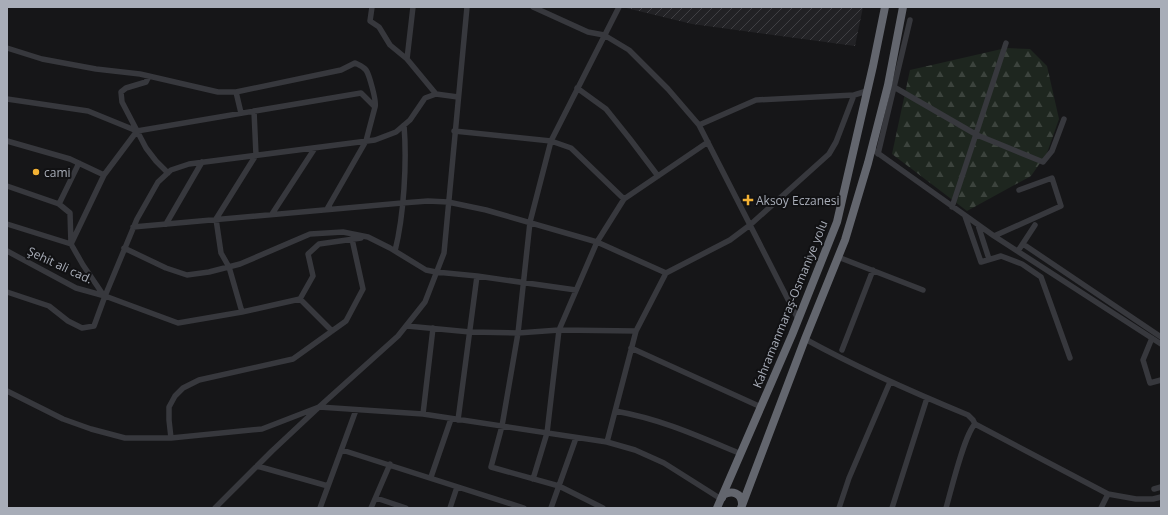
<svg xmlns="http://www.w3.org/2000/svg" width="1168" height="515" viewBox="0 0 1168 515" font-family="'Open Sans',sans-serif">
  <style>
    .industrial { fill: url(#industrial-furrows) }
    .forest { fill: url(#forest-firs) }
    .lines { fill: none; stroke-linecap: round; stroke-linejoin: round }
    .minor { stroke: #37383d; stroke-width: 5.5 }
    .highway { stroke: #63666e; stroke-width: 8 }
    .poi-dot { fill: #f2b134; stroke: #111113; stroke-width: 1.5 }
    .labels { text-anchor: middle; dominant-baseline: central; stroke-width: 4; stroke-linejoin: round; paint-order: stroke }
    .poi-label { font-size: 12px; fill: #a8adb8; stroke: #111113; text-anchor: start }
    .street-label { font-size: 12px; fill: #a8adb8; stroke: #111113 }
  </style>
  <defs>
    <pattern id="industrial-furrows" width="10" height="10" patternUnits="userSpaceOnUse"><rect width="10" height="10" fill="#222225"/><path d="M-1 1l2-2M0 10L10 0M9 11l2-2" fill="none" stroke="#3f3f43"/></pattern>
    <pattern id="forest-firs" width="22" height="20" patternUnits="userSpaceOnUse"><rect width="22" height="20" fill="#1e261f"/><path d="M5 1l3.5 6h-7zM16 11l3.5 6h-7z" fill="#3c433d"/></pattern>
  </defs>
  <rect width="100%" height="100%" fill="#161618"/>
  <path class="industrial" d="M 622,7 L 863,7 L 855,46 L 692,24 Z"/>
  <path class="forest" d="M 1006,48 L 1030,49 L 1047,66 L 1059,119 L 1047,153 L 1031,176 L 967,211 L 892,154 L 910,70 Z"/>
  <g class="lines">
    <path class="minor" d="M 372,7 L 370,21 L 379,27 L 390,45 L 407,59
      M 413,7 L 407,59 L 436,94
      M 533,7 L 588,32 L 604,35 L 629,50 L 668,89 L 699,125 L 798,319
      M 7,48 L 42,59 L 96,69 L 140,74 L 218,92 L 236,92 L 341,70 L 355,63 C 359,65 363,66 366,70 C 369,74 377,102 375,107
      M 149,76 L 146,82 L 126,88 L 121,92 L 122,102 L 146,148 L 156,161 L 168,173
      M 894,87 L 977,135 L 1043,162 L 1052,151 L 1064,119
      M 577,88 L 606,109 L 630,139 L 658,176
      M 236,92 L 241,113
      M 7,99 L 88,111 L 137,131 L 361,93 L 375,107 L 366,141 L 327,209
      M 699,125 L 756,100 L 854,95 L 867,91
      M 454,131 L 551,141 L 571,148 L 624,199
      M 7,141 L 70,159 L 104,175
      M 872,149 L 994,236 L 1161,344
      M 878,154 L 910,20
      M 7,186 L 59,204 L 70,213 L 71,244 L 83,265 L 104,296
      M 59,204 L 79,163
      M 952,207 L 1006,43
      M 272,214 L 315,148
      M 965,216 L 981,262 L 1001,256 L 1022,264 L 1041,277 L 1070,358
      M 7,224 L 71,244 L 104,175 L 137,131
      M 166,224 L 202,162
      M 978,225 L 989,259
      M 133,227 L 402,203 L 428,201 L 448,202 L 486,210 L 597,242 L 666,273
      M 994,236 L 1061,206 L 1052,178 L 1019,190
      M 1023,244 L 1161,337
      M 124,248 L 166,268 L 187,275 L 209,272 L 240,264 L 310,234 L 343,232 L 368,237 L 390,248 L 426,270 L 436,272 L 477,276 L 576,290
      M 7,251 L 76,288 L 105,296 L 178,323 L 242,312 L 300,299 L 313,276 L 308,254 L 319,244 L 361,238
      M 395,251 C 404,215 407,162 404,125
      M 1018,251 L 1035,225
      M 838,257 L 923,290
      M 7,292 L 49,306 L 68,321 L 82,328 L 94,326 L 105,296 L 137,219 L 158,182 L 171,170 L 189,164 L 375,140 L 396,132 L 410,120 L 425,98 L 436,94 L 458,97
      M 300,299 L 332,331
      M 242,312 L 229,267 L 221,253 L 216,219 L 256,155 L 254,111
      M 407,326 L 470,332 L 518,333 L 559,330 L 636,331
      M 1152,338 L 1143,360 L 1150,383 L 1161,380
      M 805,339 C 858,368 912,392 968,415 L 973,420 L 975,424 L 1108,494 L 1136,499 L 1153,499 L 1161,497
      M 631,348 L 761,407
      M 842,350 L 873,270
      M 7,391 L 63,419 L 91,429 L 125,438 L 171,438 L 262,429 L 319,407 L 423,414 L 607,442 L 635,450 L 664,463 L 721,499
      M 615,411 C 661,419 698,436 741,454
      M 423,414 L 433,328
      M 458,420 L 477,276
      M 171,438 L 169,420 L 169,407 L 175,396 L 183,388 L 199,380 L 293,359 L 346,321 L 363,289 L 352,239
      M 607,442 L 636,331 L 666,273 L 730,240 L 750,225 L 829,154 L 836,142 L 854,95
      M 342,450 L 524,508
      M 257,466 L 328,486
      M 431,477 L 451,419
      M 533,479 L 547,433 L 559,330 L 597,242 L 624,199 L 708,142
      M 1154,489 L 1161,487
      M 376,498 L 406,508
      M 215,508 L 272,451 L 319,407 L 398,336 L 425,302 L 444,253 L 467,7
      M 320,508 L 356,410
      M 371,508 L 390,464
      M 450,508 L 457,487
      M 551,508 L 576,438
      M 603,508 L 559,486 L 491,467 L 502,426 L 518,333 L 530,222 L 551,141 L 619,7
      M 839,508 L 849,478 L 890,382
      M 892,508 L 927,398
      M 946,508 C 951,491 964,435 975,424
      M 1101,508 L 1108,494"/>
    <path class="highway" d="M 722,498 L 723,495 C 732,490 742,493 742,504
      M 717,508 L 792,335 L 837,222 L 873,66 L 885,7
      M 741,508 L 805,339 L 845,240 L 868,163 L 888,85 L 903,7"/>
  </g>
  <g class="poi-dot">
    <circle cx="36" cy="172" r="4"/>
    <path d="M746 194h4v4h4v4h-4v4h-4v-4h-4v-4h4z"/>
  </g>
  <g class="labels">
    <g class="poi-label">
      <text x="44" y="172">cami</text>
      <text x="756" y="200">Aksoy Eczanesi</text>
    </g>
    <g class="street-label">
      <text transform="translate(60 265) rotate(25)">Şehit ali cad.</text>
      <text transform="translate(790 304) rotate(-68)">Kahramanmaraş-Osmaniye yolu</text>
    </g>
  </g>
  <rect width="1168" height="515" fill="none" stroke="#a8adb8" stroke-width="16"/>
</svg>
